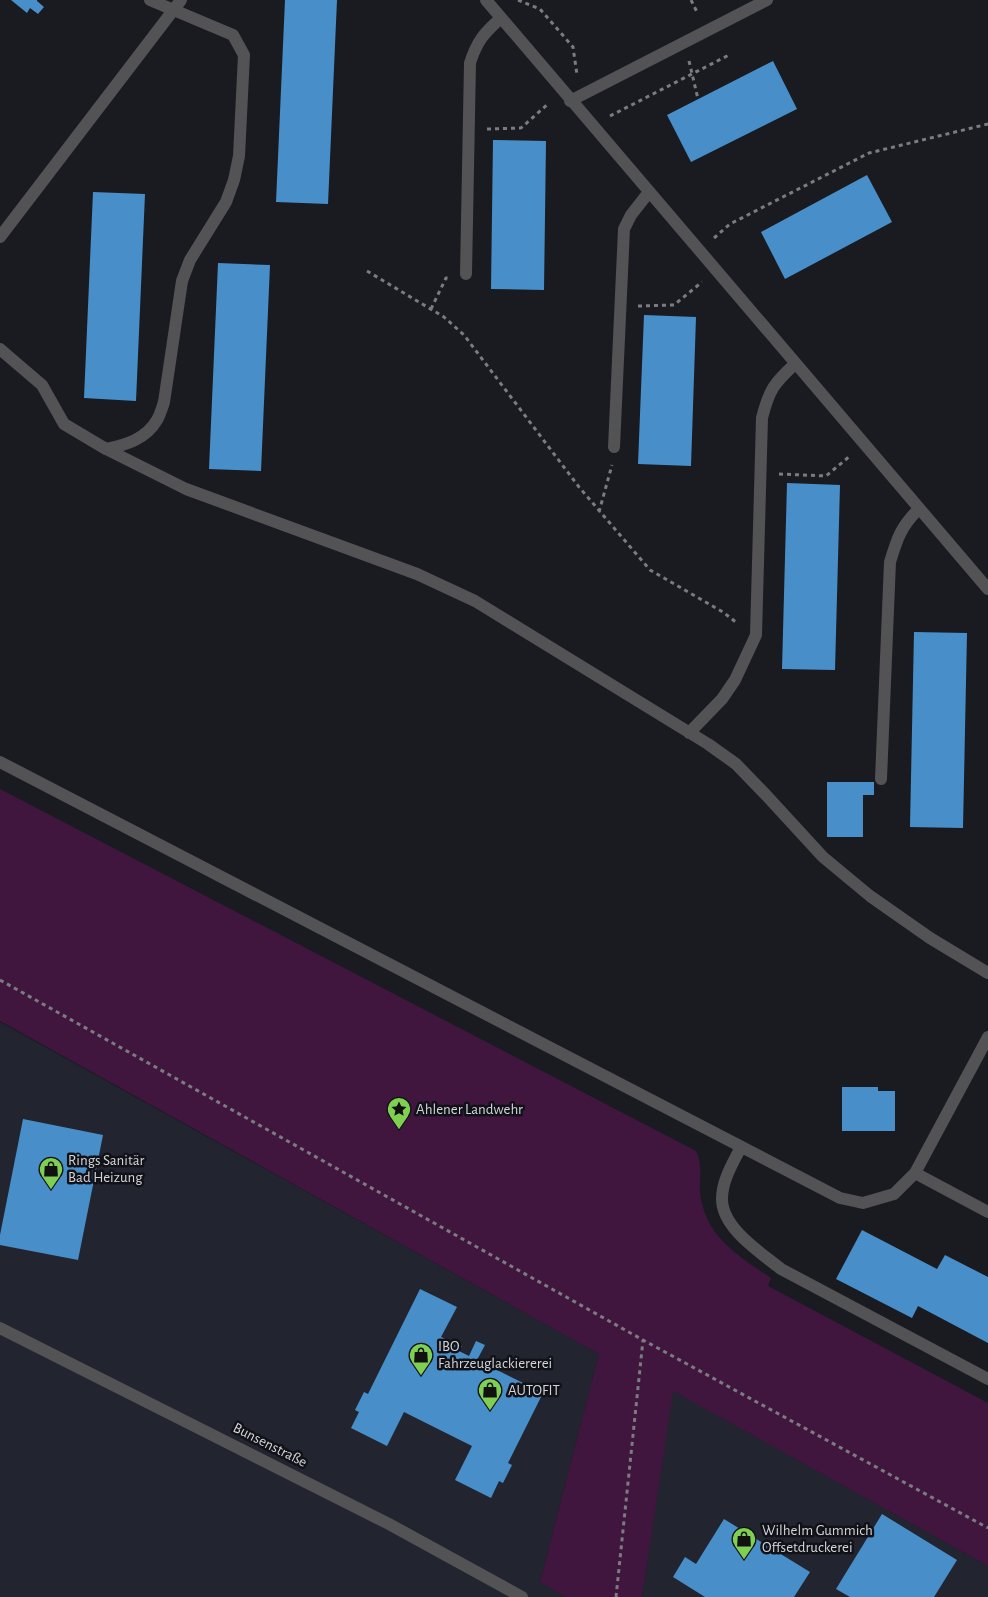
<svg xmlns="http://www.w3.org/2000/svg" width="988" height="1597" viewBox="0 0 988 1597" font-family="'Alegreya Sans',sans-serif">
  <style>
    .built { fill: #22252f }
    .green { fill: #40163f }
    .building { fill: #488fca }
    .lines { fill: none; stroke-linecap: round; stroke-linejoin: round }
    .path { stroke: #7a7c81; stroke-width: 3; stroke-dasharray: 4 4; stroke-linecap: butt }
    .lane { stroke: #535255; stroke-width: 12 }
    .street { stroke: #535255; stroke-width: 12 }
    .labels { text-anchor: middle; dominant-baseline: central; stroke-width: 5; stroke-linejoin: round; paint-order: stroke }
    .poi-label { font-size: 15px; fill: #d2d4d8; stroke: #111218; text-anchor: start }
    .street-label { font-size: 15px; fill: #d2d4d8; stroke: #111218 }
  </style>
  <rect width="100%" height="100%" fill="#191b21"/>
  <path class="built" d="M 0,1022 L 599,1354 L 540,1582 L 565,1597 L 0,1597 Z
    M 672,1390 L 988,1566 L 988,1597 L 642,1597 Z"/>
  <path class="green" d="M 0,789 L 696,1151 C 703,1165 699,1178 700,1193 C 705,1236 738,1256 771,1278 L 768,1286 L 988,1403 L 988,1566 L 673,1391 L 642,1597 L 565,1597 L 540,1582 L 599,1354 L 0,1021 Z"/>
  <path class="building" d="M 11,0 L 37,0 L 37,1 L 44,7 L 38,14 L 30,8 L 27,13 Z
    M 285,0 L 337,0 L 328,204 L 276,202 Z
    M 773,61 L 797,109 L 691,162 L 667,115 Z
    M 493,140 L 546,141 L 544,290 L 491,289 Z
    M 867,175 L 892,222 L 785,279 L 761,232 Z
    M 93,192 L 145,194 L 136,401 L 84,398 Z
    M 218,263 L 270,265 L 261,471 L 209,469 Z
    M 644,315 L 696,317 L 691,466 L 638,464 Z
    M 787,483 L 840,485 L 835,670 L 782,669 Z
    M 914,632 L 967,633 L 963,828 L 910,827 Z
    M 827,782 L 874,782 L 874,795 L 863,795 L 863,837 L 827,837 Z
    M 842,1087 L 878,1087 L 878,1091 L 895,1091 L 895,1131 L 842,1131 Z
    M 23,1119 L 103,1135 L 78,1260 L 0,1245 L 0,1235 Z
    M 862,1230 L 937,1269 L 945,1255 L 988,1277 L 988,1343 L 918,1306 L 912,1318 L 836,1279 Z
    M 420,1289 L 457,1307 L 441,1337 L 462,1346 L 459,1351 L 469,1356 L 476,1341 L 485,1345 L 477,1360 L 543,1393 L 508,1463 L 512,1465 L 503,1483 L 499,1481 L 491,1498 L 455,1480 L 472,1446 L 404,1412 L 387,1446 L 351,1428 L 359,1412 L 355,1410 L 364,1392 L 368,1394 Z
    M 882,1514 L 957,1560 L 934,1597 L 850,1597 L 836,1589 Z
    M 724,1519 L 810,1572 L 794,1597 L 705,1597 L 673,1577 L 685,1557 L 696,1564 Z"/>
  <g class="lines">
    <path class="path" d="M 518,0 L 540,9 L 573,47 L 577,75
      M 691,0 L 698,14
      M 689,61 L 698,99
      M 610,116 L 729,55
      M 487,129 L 521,128 L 549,103
      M 714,238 L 730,224 L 869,153 L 988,124
      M 367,271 L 444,317 L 464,335 L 579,487 L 650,570 L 723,612 L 737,623
      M 638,306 L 674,305 L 702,282
      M 431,309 L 446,278 L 448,278
      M 779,474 L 826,476 L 850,456
      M 599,512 L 612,465
      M 0,980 L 643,1340 L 988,1528
      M 616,1597 L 643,1340"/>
    <path class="lane" d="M 486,0 L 988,589
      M 570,101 L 767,0
      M 0,237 L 181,0
      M 466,274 L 470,63 C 477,41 484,33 501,18
      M 0,349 L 42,385 L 64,424 L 106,449 C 126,445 146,439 157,420 C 160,415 162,408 164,402 L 182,281 L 190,260 L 226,202 L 234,180 L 239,156 L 244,55 L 233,35 L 150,0
      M 614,447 L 624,229 L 631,215 L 649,192
      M 106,449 L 186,489 L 417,574 L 475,601 L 708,744 L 736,764 L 766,795 L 823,857 L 870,896 L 930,938 L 988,973
      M 689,733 L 722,699 L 735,680 L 756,635 L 762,418 C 769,390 774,383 795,364
      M 0,762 L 840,1198 L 863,1203 L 894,1194 L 915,1173 L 988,1212
      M 881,779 L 890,562 C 897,539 901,526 919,509
      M 741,1147 C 733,1163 722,1180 722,1199 C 722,1228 760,1252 781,1269 L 988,1379
      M 915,1173 L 988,1037"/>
    <path class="street" d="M 0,1328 L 389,1524 L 522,1597"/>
  </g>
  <defs>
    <g id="sight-pin" transform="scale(1.25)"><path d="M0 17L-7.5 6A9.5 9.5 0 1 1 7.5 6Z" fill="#7fd052" stroke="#111218"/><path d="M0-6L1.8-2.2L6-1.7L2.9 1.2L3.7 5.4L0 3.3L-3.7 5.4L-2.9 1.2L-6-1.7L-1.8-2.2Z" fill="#111"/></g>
    <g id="shop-pin" transform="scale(1.25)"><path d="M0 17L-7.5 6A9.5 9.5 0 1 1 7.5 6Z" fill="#7fd052" stroke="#111218"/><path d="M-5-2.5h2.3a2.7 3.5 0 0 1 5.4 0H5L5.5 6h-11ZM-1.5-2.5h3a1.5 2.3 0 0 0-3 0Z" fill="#111"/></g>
  </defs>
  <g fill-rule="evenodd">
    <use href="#sight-pin" x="399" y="1109"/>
    <use href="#shop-pin" x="51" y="1169"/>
    <use href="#shop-pin" x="421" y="1355"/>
    <use href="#shop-pin" x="490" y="1390"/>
    <use href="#shop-pin" x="744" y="1539"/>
  </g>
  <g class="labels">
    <g class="poi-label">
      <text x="416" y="1109">Ahlener Landwehr</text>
      <text x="68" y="1160">Rings Sanitär<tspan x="68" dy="17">Bad Heizung</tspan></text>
      <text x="438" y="1346">IBO<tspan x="438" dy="17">Fahrzeuglackiererei</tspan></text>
      <text x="508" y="1390">AUTOFIT</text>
      <text x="762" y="1530">Wilhelm Gummich<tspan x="762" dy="17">Offsetdruckerei</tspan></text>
    </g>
    <g class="street-label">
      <text transform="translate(270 1445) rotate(27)">Bunsenstraße</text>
    </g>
  </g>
</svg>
